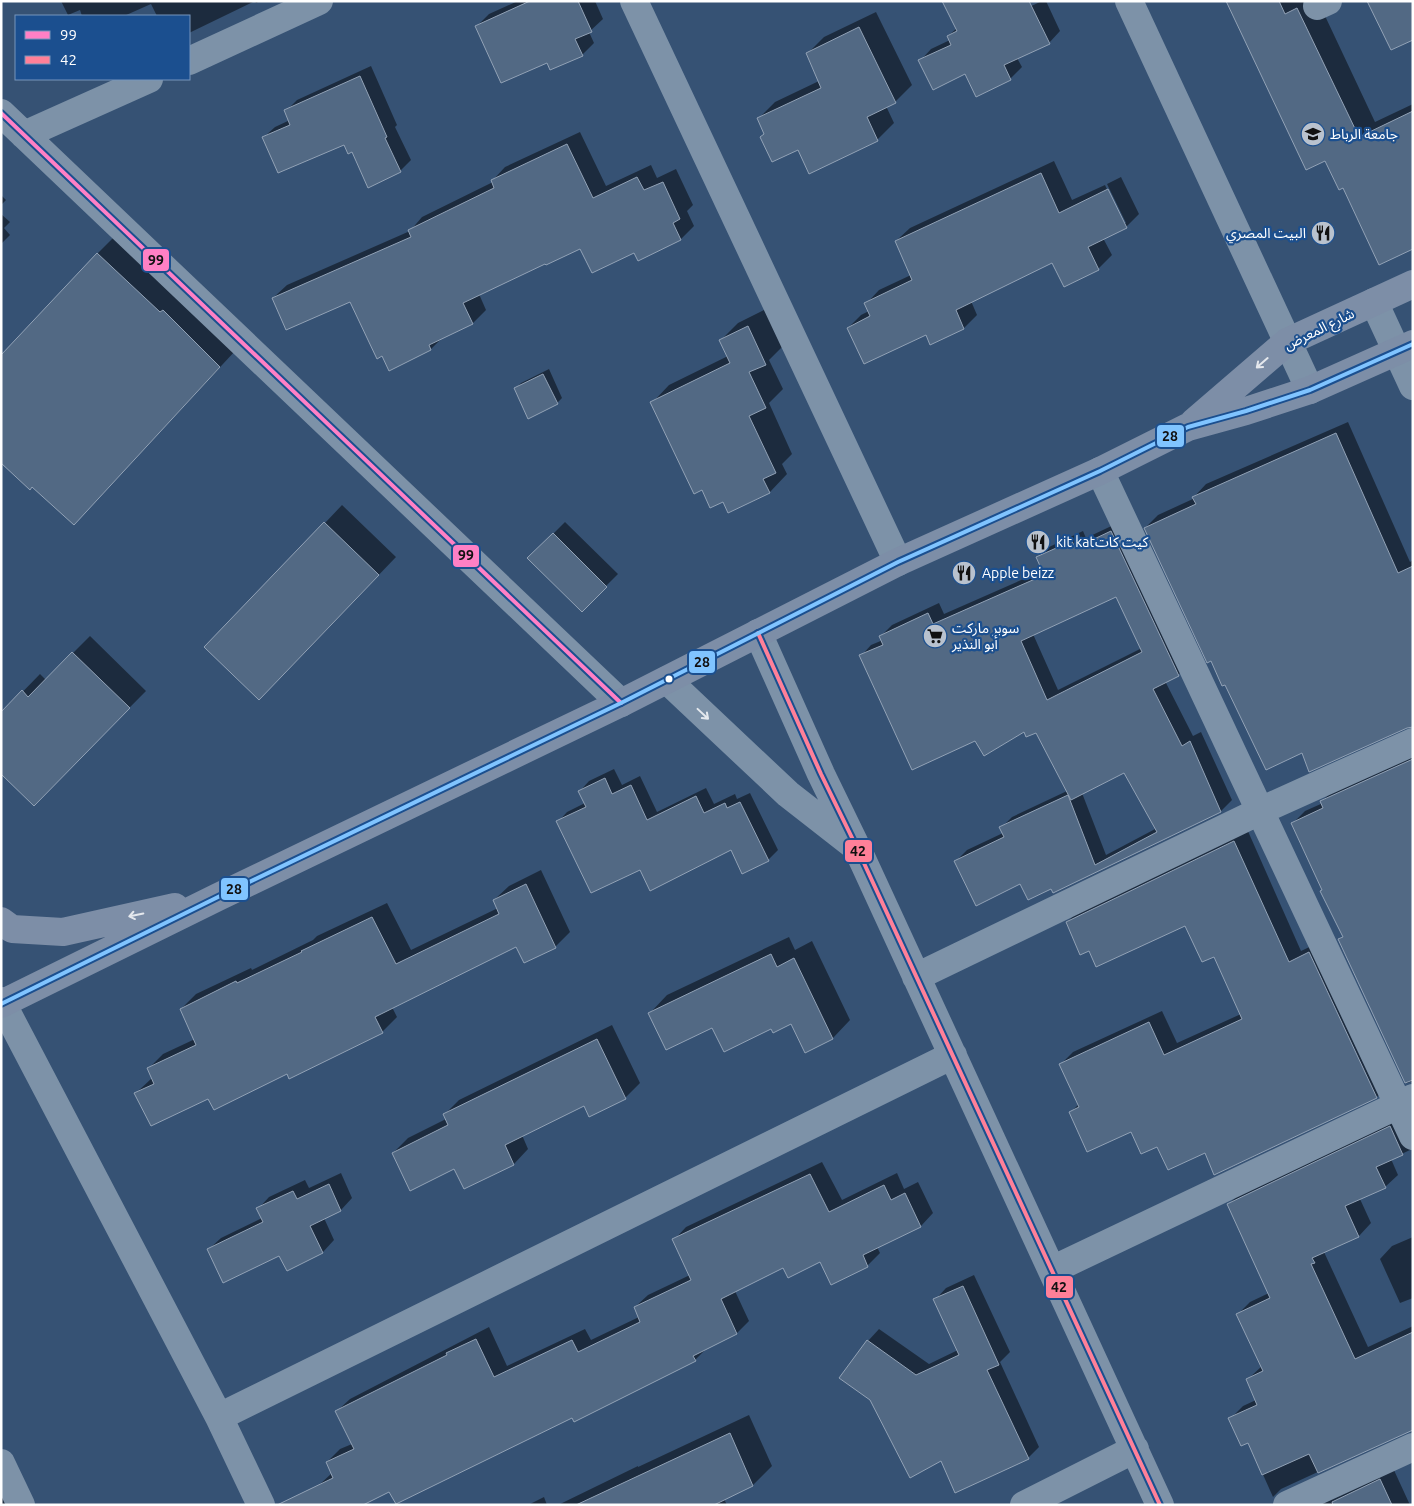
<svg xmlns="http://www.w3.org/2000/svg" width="1414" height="1506" viewBox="0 0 1414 1506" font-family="Ubuntu,'Noto Sans Arabic',sans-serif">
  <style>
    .shadow { fill: #0007; fill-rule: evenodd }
    .building { fill: #526984; stroke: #92a2b6; fill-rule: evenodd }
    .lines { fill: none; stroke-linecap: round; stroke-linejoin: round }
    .minor { stroke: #7d92a8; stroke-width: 28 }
    .major { stroke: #7d8ea7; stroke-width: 28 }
    .bus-1-casing { stroke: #1b4f8f; stroke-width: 8 }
    .bus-2-casing { stroke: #1b4f8f; stroke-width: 8 }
    .bus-3-casing { stroke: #1b4f8f; stroke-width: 8 }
    .bus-1 { stroke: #ff80c5; stroke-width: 4 }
    .bus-2 { stroke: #ff8098; stroke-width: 4 }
    .bus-3 { stroke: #80c4ff; stroke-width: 4 }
    .oneway { stroke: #e5e8ed }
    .oneway2 { stroke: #e5e9ee }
    .bus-dot { fill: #fff; stroke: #1b4f8f; stroke-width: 2 }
    .labels { text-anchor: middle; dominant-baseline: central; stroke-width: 4.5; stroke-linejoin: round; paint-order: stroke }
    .poi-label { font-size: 14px; fill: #fff; stroke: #1b4f8f; text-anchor: start }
    .street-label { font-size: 14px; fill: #fff; stroke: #1b4f8f }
    .line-badge { stroke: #1b4f8f; stroke-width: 2 }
    .pale-badge-label { font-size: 14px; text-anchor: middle; font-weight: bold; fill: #111 }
  </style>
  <rect width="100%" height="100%" fill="#365274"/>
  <path class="shadow" d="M 61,1 L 260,1 L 256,3 L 255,1 L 189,33 L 189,16 L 157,16 L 151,4 L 124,16 L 82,16 L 80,10 L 68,15 Z
    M 518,1 L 595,1 L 603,19 L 589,32 L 594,43 L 582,55 L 548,62 L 477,26 L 489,14 Z
    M 1042,1 L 1046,1 L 1060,31 L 1049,43 L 1017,58 L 1022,67 L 1010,79 L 977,95 L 966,73 L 920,61 L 931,49 L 950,40 L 948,36 L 957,28 L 1025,9 Z
    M 1228,1 L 1318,1 L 1375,122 L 1413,104 L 1413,248 L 1343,186 Z
    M 876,12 L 912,85 L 895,102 L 886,106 L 894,123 L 878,139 L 809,172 L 798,148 L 765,133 L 758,119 L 775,102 L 819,81 L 807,54 L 824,37 Z
    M 371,66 L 397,125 L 395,127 L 411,160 L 400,171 L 352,151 L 344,143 L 264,137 L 275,127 L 290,120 L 286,111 L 297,100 Z
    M 580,132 L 606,186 L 651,165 L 657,178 L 676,169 L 693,205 L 687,211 L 694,226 L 681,239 L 638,259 L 634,252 L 580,248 L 546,262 L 479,294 L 486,310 L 473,323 L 443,337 L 431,349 L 382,355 L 351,300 L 273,298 L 287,285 L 410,231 L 422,217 L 493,182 L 492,181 L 505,167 Z
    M 1054,161 L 1072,200 L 1105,185 L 1123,223 L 1126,223 L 1107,184 L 1121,177 L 1139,214 L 1126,227 L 1103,238 L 1112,255 L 1098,269 L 1064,285 L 1052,261 L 971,301 L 977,315 L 964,328 L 931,343 L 926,333 L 848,328 L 861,315 L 869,311 L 866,304 L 879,290 L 911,275 L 896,241 L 910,228 Z
    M 1,195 L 6,200 L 1,205 Z
    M 1,214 L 10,222 L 4,228 L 10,235 L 1,244 Z
    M 114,237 L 236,350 L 90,507 L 97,254 Z
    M 766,309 L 783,346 L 769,360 L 783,389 L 769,403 L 792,454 L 782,464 L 787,474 L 770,492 L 729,512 L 724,500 L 703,488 L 652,403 L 669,385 L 728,356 L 721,340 L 738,323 Z
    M 549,369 L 562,398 L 557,403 L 515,389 L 521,383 Z
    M 1348,422 L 1410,562 L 1413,560 L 1413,726 L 1302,751 L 1226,683 L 1145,528 L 1158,515 L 1195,498 L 1194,497 L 1206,484 Z
    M 342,505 L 396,557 L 277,681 L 325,523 Z
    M 1122,521 L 1189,664 L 1178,675 L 1165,681 L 1193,736 L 1201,732 L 1232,800 L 1221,811 L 1052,887 L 1021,882 L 956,861 L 967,850 L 1003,833 L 1001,828 L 1012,817 L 1067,791 L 1036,731 L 1025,730 L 976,740 L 861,656 L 871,645 L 883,640 L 881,636 L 892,625 L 939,603 L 944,614 L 1044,570 L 1038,558 L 1049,547 L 1083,531 L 1086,538 ZM 1117,596 L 1142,648 L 1058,690 L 1033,634 ZM 1125,771 L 1157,828 L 1106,855 L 1082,793 Z
    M 565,522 L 618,574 L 582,610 L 529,558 Z
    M 90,636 L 146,691 L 34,804 L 2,713 L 40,674 L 46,680 Z
    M 1413,753 L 1413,1081 L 1407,1083 L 1339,940 L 1343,936 L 1292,824 L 1305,811 L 1323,803 L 1322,801 L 1335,789 Z
    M 614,769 L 622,785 L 640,776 L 657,812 L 706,788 L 714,804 L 735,794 L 737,799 L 750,793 L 778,850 L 768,860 L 731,848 L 640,868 L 558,822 L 567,812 L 585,803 L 580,791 L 589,781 Z
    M 1247,829 L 1301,951 L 1322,941 L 1389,1084 L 1377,1097 L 1215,1174 L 1205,1152 L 1157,1145 L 1132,1130 L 1071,1112 L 1079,1104 L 1061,1064 L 1073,1052 L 1162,1011 L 1177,1043 L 1241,1014 L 1214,955 L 1186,924 L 1089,949 L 1067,922 L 1080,910 Z
    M 541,870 L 570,932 L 555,947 L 517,945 L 392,1007 L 397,1017 L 382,1032 L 287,1073 L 208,1097 L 136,1093 L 152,1078 L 148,1069 L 163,1054 L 195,1039 L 181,1009 L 196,994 L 251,968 L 252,970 L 313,940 L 317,936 L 387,903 L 411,950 L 498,908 L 494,900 L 509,886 Z
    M 789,937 L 795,950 L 812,941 L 850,1020 L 833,1038 L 805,1051 L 792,1022 L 772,1028 L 713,1027 L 650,1013 L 667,995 Z
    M 612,1025 L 640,1083 L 625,1098 L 585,1105 L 522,1135 L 528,1149 L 514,1164 L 464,1187 L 455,1168 L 393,1153 L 408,1138 L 446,1119 L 444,1115 L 459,1100 Z
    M 1404,1114 L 1413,1148 L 1410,1150 L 1391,1159 L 1398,1175 L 1385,1187 L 1360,1199 L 1371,1223 L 1359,1236 L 1324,1252 L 1368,1347 L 1413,1326 L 1413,1428 L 1281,1489 L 1273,1497 L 1248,1441 L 1230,1419 L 1243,1406 L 1256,1400 L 1247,1380 L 1262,1366 L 1238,1314 L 1250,1302 L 1269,1293 L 1229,1204 L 1241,1192 Z
    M 822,1162 L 842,1200 L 897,1173 L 904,1189 L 918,1182 L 933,1213 L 921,1226 L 877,1247 L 880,1253 L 867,1266 L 832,1283 L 821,1261 L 784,1266 L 735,1291 L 749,1321 L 737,1333 L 707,1348 L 695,1360 L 573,1416 L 390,1490 L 318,1486 L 332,1473 L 327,1462 L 340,1449 L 352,1444 L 337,1411 L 350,1399 L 489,1327 L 507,1366 L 585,1329 L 591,1340 L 639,1317 L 635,1307 L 648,1295 L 690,1275 L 674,1240 L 686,1227 Z
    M 341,1173 L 352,1198 L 341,1210 L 324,1218 L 334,1240 L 323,1252 L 287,1270 L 279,1254 L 209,1249 L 221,1238 L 262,1218 L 258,1209 L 269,1197 L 305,1180 L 309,1188 Z
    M 1413,1237 L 1413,1298 L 1400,1303 L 1380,1259 L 1392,1246 Z
    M 974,1275 L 1010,1352 L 1000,1362 L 1039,1447 L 1028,1458 L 942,1460 L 868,1341 L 879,1329 L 929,1364 L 958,1350 L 935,1300 L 946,1288 Z
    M 749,1415 L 772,1466 L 753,1485 L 724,1499 L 727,1505 L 558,1505 L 638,1466 L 638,1467 Z
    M 1,1461 L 23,1505 L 1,1505 Z
    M 1393,1468 L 1410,1505 L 1312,1505 Z
    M 544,1497 L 547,1505 L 528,1505 Z"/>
  <path class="building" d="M 530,1 L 578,1 L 592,32 L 575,39 L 583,56 L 550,70 L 547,63 L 501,83 L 475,26 Z
    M 942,1 L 1029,1 L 1050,44 L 1004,65 L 1011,80 L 976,97 L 965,74 L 933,90 L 918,60 L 951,45 L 947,36 L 957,31 Z
    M 1226,1 L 1279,1 L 1285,14 L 1297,8 L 1359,137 L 1413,111 L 1413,249 L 1379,265 L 1343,188 L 1339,190 L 1325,161 L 1306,170 Z
    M 1367,1 L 1413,1 L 1413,40 L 1391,50 Z
    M 859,27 L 896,103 L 867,117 L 878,141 L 809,174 L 798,150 L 772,162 L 760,137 L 764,134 L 757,118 L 821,88 L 806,53 Z
    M 360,76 L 387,137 L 385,138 L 401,172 L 368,188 L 352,152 L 348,154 L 344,145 L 278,173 L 262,137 L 290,125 L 284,110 Z
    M 567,144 L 593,198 L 637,177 L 644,190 L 663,182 L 680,219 L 673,223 L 681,240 L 638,261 L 634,253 L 592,273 L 580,249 L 546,265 L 545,264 L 463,303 L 473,324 L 429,345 L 431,350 L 389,371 L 382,356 L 377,359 L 350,302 L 286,330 L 272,298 L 411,237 L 408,230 L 494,188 L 491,180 Z
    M 1041,173 L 1059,213 L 1108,189 L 1127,228 L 1088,247 L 1099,270 L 1064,287 L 1052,263 L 956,310 L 964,329 L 930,345 L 926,335 L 864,364 L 847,328 L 870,316 L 864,303 L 912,280 L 895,241 Z
    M 97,253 L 160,312 L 163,310 L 220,367 L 74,525 L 32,487 L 30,490 L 1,463 L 1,355 Z
    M 748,326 L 766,365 L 749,372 L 766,408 L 749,416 L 776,473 L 763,479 L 770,493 L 728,513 L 723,502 L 710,508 L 702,490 L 694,494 L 650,402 L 730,363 L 719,340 Z
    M 543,374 L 558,404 L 528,419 L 514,388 Z
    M 1336,433 L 1398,573 L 1413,566 L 1413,727 L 1407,728 L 1309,772 L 1302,753 L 1266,770 L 1225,685 L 1222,686 L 1211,661 L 1207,663 L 1144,528 L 1196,504 L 1192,497 Z
    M 324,522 L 379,575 L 259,700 L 204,647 Z
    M 1111,531 L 1179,676 L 1153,689 L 1182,746 L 1190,741 L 1221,812 L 1053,893 L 1051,889 L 1028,900 L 1020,884 L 976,906 L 954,861 L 1004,837 L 999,827 L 1068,795 L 1095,865 L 1157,832 L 1124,773 L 1071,800 L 1036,733 L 1026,737 L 1024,732 L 984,756 L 975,741 L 912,770 L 859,655 L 883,645 L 879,636 L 928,613 L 933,624 L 1044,575 L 1036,557 L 1072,541 L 1075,548 ZM 1116,597 L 1142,652 L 1047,700 L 1021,641 Z
    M 553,533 L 607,587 L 582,612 L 527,558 Z
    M 72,652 L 130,708 L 34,806 L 1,774 L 1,712 L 22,690 L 28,697 Z
    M 1413,759 L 1413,1080 L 1405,1083 L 1338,939 L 1343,937 L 1320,891 L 1322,890 L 1291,823 L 1323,808 L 1320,801 Z
    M 605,778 L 612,794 L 631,785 L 647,820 L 696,796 L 704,813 L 725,803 L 727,808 L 740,802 L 769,861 L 742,874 L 731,850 L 650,891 L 640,870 L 591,893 L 556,821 L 586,807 L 578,791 Z
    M 1234,841 L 1289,962 L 1309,952 L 1377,1098 L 1214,1175 L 1205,1153 L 1168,1170 L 1157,1147 L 1141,1154 L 1131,1132 L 1087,1152 L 1069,1112 L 1079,1107 L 1059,1064 L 1149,1022 L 1164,1055 L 1242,1019 L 1214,957 L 1202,962 L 1185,926 L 1096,967 L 1089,951 L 1080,955 L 1066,922 Z
    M 526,884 L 556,948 L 524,963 L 516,947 L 375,1017 L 383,1033 L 289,1079 L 287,1074 L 214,1110 L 208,1099 L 151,1126 L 134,1093 L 154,1084 L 147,1068 L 196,1045 L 180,1009 L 236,981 L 237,983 L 302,952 L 301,951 L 372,917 L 396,964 L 499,914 L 493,900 Z
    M 771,954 L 777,967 L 794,958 L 833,1039 L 805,1053 L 791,1024 L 773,1033 L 771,1029 L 724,1052 L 712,1028 L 666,1050 L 648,1013 Z
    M 597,1039 L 626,1099 L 589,1117 L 584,1106 L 505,1145 L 514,1165 L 464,1189 L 454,1169 L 410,1191 L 392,1153 L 448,1125 L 443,1114 Z
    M 1390,1126 L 1403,1155 L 1376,1167 L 1386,1188 L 1345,1206 L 1359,1237 L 1312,1258 L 1315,1263 L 1311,1264 L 1355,1359 L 1413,1332 L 1413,1430 L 1318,1473 L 1309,1454 L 1262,1475 L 1248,1443 L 1241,1446 L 1228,1418 L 1257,1405 L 1246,1379 L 1263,1371 L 1236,1314 L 1270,1298 L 1227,1204 Z
    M 810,1174 L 829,1212 L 884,1185 L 891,1200 L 905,1193 L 921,1227 L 863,1255 L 868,1267 L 831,1285 L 820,1262 L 788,1278 L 783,1268 L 721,1299 L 737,1334 L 693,1356 L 696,1361 L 574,1422 L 572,1418 L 396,1504 L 389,1492 L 363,1505 L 277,1505 L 333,1478 L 326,1462 L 354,1449 L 335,1411 L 447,1355 L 446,1353 L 476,1339 L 494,1377 L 572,1340 L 578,1352 L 640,1322 L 634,1307 L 691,1280 L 672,1239 Z
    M 329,1184 L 341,1211 L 310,1226 L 323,1253 L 287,1271 L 279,1256 L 223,1283 L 207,1249 L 263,1222 L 256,1208 L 293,1191 L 297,1199 Z
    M 963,1286 L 999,1365 L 987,1370 L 1029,1459 L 955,1493 L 941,1461 L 910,1478 L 870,1400 L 839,1378 L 867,1340 L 916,1375 L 959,1355 L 933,1299 Z
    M 730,1433 L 753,1486 L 714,1505 L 576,1505 Z
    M 1380,1479 L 1392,1505 L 1333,1505 L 1332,1502 Z"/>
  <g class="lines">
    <path class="minor" d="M 634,1 L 898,562
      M 1129,1 L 1310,390
      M 1317,6 L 1328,1
      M 189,61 L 319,1
      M 1,113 L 621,703
      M 24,135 L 149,79
      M 1374,302 L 1413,386
      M 1100,471 L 1413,1136
      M 758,633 L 821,774 L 857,848 L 1160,1505
      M 667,680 L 788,794 L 852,844
      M 916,977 L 1260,811 L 1413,742
      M 1,1001 L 219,1417 L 261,1505
      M 1052,1270 L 1413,1098
      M 219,1417 L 953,1055
      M 1,1463 L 21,1505
      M 1024,1505 L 1135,1449
      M 1287,1505 L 1413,1447"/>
    <path class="major" d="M 1194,422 L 1287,342 L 1413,284
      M 1,921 L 12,929 L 63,932 L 175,907
      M 1,1004 L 218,897 L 621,703 L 898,562 L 1100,471 L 1188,427 L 1246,411 L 1310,390 L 1413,344"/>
    <g class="bus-1-casing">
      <path id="bus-1" d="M 1,113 L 621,703"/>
    </g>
    <g class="bus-2-casing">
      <path id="bus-2" d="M 758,633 L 821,774 L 857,848 L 1160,1505"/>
    </g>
    <g class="bus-3-casing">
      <path id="bus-3" d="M 1,1004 L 218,897 L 621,703 L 898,562 L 1100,471 L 1188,427 L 1246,411 L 1310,390 L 1413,344"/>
    </g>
    <use href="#bus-1" class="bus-1"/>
    <use href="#bus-2" class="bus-2"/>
    <use href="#bus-3" class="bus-3"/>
  </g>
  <defs><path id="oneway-shaft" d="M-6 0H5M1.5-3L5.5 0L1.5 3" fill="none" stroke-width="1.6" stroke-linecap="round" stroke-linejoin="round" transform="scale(1.25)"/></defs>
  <g class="oneway">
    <use href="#oneway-shaft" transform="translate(1262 363) rotate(139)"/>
    <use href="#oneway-shaft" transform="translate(136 915) rotate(168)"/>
  </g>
  <use class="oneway2" href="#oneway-shaft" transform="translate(703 714) rotate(43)"/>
  <defs>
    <g id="university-disc" transform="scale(1.25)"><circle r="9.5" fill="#b9c2ce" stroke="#1b4f8f"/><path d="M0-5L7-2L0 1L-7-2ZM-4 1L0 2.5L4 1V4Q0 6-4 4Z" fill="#111"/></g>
    <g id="restaurant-disc" transform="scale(1.25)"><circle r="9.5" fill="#b9c2ce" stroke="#1b4f8f"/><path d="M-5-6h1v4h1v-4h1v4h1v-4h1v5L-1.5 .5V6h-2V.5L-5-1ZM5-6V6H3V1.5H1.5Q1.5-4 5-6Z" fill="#111"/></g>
    <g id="supermarket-disc" transform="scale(1.25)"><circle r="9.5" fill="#b9c2ce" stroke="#1b4f8f"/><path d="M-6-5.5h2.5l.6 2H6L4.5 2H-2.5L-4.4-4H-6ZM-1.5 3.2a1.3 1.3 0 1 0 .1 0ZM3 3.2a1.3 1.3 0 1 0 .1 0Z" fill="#111"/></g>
  </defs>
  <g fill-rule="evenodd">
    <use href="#university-disc" x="1313" y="134"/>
    <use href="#restaurant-disc" x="1323" y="233"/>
    <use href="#restaurant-disc" x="1038" y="542"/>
    <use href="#restaurant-disc" x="964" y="573"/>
    <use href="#supermarket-disc" x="935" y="636"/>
  </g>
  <circle class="bus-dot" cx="669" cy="679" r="4.5"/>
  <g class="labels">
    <g class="poi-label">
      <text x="1330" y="134">جامعة الرباط</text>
      <text x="1306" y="233" text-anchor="end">البيت المصري</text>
      <text x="1056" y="542">kit katكيت كات</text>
      <text x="982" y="573">Apple beizz</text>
      <text x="952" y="628">سوبر ماركت<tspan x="952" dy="16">أبو النذير</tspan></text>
    </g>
    <g class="street-label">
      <text transform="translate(1319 329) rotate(-26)">شارع المعرض</text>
    </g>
  </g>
  <g class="line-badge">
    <rect x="142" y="248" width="28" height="24" rx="5" fill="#ff80c5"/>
    <rect x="1156" y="424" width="29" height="24" rx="5" fill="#80c4ff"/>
    <rect x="452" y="544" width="28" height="24" rx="5" fill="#ff80c5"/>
    <rect x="688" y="650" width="28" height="24" rx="5" fill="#80c4ff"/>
    <rect x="844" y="839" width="29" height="24" rx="5" fill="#ff8098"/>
    <rect x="220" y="877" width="29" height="24" rx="5" fill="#80c4ff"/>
    <rect x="1045" y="1275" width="29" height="24" rx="5" fill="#ff8098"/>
  </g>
  <g class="pale-badge-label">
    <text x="156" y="265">99</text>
    <text x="1170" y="441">28</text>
    <text x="466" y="560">99</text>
    <text x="702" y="667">28</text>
    <text x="858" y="856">42</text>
    <text x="234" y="894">28</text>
    <text x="1059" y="1292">42</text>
  </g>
  <rect width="1414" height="1506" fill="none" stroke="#ffffff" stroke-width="5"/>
  <rect x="15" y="15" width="175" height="65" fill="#1b4f8f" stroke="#7695bc"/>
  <rect x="25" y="31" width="25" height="8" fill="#ff80c5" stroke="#7695bc"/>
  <text x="60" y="40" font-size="15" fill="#ffffff">99</text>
  <rect x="25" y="56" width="25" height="8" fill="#ff8098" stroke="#7695bc"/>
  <text x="60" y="65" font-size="15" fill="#ffffff">42</text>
</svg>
